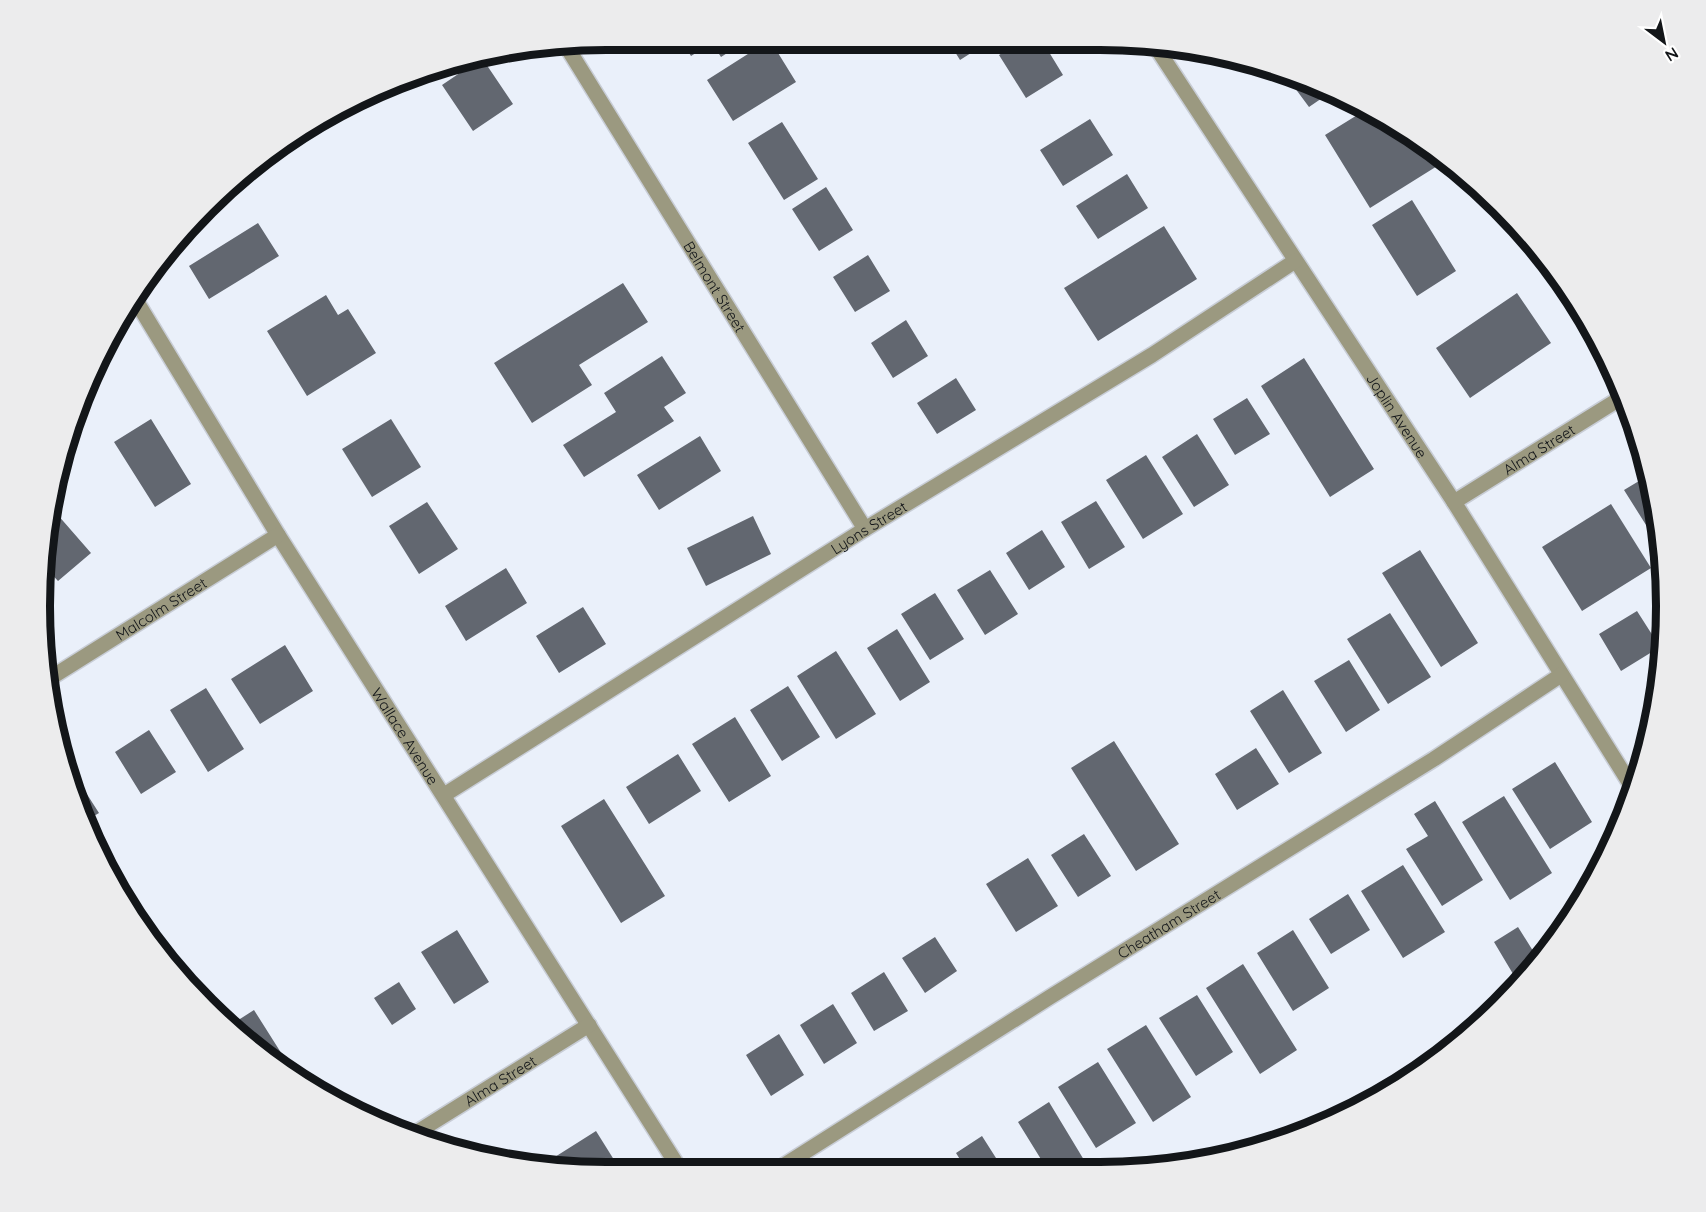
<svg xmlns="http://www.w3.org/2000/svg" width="1706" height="1212" viewBox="0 0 1706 1212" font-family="Quicksand,sans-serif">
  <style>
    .building { fill: #626770 }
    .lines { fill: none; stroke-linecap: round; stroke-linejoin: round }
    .street-casing { stroke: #c8cdd6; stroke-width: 18 }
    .street { stroke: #9b9980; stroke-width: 15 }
    .labels { text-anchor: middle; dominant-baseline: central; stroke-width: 6; stroke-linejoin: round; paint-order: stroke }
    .street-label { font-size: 15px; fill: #131619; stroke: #fff }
    .rim { fill: none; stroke: #131619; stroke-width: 8 }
  </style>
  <rect width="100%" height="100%" fill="#eaf0fa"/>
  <path class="building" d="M 680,39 L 749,39 L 721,57 L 712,43 L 691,56 Z
    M 947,39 L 993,39 L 960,60 Z
    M 1025,39 L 1041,39 L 1063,75 L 1026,98 L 999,55 Z
    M 770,40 L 796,82 L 733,121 L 707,80 Z
    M 482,58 L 513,104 L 473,131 L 442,85 Z
    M 1289,80 L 1328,94 L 1309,107 Z
    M 1367,109 L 1384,115 L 1442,163 L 1370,208 L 1325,135 Z
    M 1090,119 L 1113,155 L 1063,186 L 1040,150 Z
    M 782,122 L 818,179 L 784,200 L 748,143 Z
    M 1127,174 L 1148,208 L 1098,239 L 1076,206 Z
    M 826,187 L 853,230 L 819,251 L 792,209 Z
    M 1412,200 L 1456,271 L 1417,296 L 1372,225 Z
    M 258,223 L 279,256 L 209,299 L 189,266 Z
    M 1164,226 L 1197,279 L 1098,341 L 1064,288 Z
    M 868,255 L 890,291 L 855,312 L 833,277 Z
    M 1562,282 L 1591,323 L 1592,324 L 1584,329 L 1557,285 Z
    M 623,283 L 648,322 L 579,365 L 592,385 L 532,423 L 494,363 Z
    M 1517,293 L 1551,343 L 1470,398 L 1436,348 Z
    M 326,295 L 338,315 L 348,309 L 376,353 L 307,396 L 267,331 Z
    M 906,320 L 928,356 L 893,378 L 871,343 Z
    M 662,356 L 686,393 L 664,407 L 674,421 L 584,477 L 563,445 L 616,412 L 604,393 Z
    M 1304,358 L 1374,469 L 1330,497 L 1261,386 Z
    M 956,378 L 976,410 L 937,434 L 917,403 Z
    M 1247,398 L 1270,434 L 1235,455 L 1213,419 Z
    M 151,419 L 191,484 L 155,507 L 114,442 Z
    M 391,419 L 421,467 L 372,497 L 342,449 Z
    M 1197,434 L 1229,485 L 1194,507 L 1162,457 Z
    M 700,436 L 721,471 L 659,510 L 637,475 Z
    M 1146,455 L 1183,514 L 1143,539 L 1106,480 Z
    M 1649,475 L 1662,532 L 1663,552 L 1624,490 Z
    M 1096,501 L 1125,547 L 1089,569 L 1061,522 Z
    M 427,502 L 458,549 L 419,574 L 389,526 Z
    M 1611,504 L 1651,568 L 1582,611 L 1542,547 Z
    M 50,506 L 91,553 L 58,581 L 47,569 Z
    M 753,516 L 771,554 L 706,586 L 687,548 Z
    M 1042,530 L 1065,567 L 1029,590 L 1006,553 Z
    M 1420,550 L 1478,643 L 1441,667 L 1382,573 Z
    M 506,568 L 527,603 L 466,641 L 445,606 Z
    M 990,570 L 1018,614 L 985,635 L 957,590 Z
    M 935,593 L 964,639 L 930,660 L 901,614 Z
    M 583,607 L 606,644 L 559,673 L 536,636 Z
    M 1637,611 L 1660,647 L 1621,671 L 1599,634 Z
    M 1390,613 L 1431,677 L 1388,704 L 1347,639 Z
    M 897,629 L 930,682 L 900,701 L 867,648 Z
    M 285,645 L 313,691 L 260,724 L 231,679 Z
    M 836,651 L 876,714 L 836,739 L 797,676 Z
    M 1349,660 L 1380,710 L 1346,732 L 1314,681 Z
    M 788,686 L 820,737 L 782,761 L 750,710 Z
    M 206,688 L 244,749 L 208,772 L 170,710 Z
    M 1283,690 L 1322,753 L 1289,773 L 1250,711 Z
    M 735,717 L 771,776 L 729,802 L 692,744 Z
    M 149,730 L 176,772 L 141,794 L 115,752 Z
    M 1114,741 L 1179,844 L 1136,871 L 1071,768 Z
    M 1256,748 L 1279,784 L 1237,810 L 1215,774 Z
    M 678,754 L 701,791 L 649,824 L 626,787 Z
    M 1555,762 L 1592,822 L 1550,849 L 1512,789 Z
    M 74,774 L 99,813 L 82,823 L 70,777 Z
    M 1504,796 L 1552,873 L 1510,900 L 1462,822 Z
    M 604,799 L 665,896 L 621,923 L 561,826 Z
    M 1435,801 L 1483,880 L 1442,906 L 1406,849 L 1428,836 L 1414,814 Z
    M 1084,834 L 1111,876 L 1078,897 L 1051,855 Z
    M 1028,858 L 1058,906 L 1016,932 L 986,884 Z
    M 1403,865 L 1445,932 L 1403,958 L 1361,891 Z
    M 1348,894 L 1370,930 L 1331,954 L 1309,919 Z
    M 1518,927 L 1540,962 L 1519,984 L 1494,942 Z
    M 457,930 L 489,982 L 454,1004 L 421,952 Z
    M 1293,930 L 1329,988 L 1293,1011 L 1257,953 Z
    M 935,937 L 957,971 L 925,993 L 902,958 Z
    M 1243,964 L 1297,1050 L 1260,1074 L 1206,988 Z
    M 884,972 L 908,1011 L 874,1031 L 851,993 Z
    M 399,982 L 416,1009 L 392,1025 L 374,998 Z
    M 1197,995 L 1233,1052 L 1196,1076 L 1159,1018 Z
    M 833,1004 L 857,1043 L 824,1064 L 800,1025 Z
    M 254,1010 L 297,1078 L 261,1056 L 229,1026 Z
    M 1146,1025 L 1191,1097 L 1153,1122 L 1107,1049 Z
    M 779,1034 L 804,1075 L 771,1096 L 746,1055 Z
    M 1098,1062 L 1136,1123 L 1096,1148 L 1058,1087 Z
    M 1049,1102 L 1084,1160 L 1070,1169 L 1047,1169 L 1018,1122 Z
    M 596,1131 L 621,1171 L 569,1172 L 539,1167 Z
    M 982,1136 L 1003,1169 L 966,1169 L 956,1153 Z"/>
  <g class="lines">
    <g class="street-casing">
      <g id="street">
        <path id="s1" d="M 565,44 L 865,529"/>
        <path id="s2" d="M 1154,44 L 1454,502 L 1634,790"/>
        <path id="s3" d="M 135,299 L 278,535 L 681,1171"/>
        <path id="s4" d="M 1454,502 L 1624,396"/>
        <path id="s5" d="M 44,682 L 278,535"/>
        <path id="s6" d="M 444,795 L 865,529 L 1152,355 L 1295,261"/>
        <path id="s7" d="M 411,1136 L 589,1025"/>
        <path id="s8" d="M 775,1171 L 1050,997 L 1434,759 L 1561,675"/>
      </g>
    </g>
    <use href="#street" class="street"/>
  </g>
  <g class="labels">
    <g class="street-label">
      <text stroke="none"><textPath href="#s1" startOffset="285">Belmont Street</textPath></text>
      <text stroke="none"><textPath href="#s2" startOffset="444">Joplin Avenue</textPath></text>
      <text stroke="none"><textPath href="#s4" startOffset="100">Alma Street</textPath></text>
      <text stroke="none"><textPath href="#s6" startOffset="502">Lyons Street</textPath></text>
      <text stroke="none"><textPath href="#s5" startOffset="138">Malcolm Street</textPath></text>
      <text stroke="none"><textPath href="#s3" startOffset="514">Wallace Avenue</textPath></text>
      <text stroke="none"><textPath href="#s8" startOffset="465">Cheatham Street</textPath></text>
      <text stroke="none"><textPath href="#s7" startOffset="105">Alma Street</textPath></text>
    </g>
  </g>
  <path d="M0 0H1706V1212H0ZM606 50H1100A556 556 0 0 1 1656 606V606A556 556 0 0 1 1100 1162H606A556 556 0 0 1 50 606V606A556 556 0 0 1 606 50Z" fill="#ececed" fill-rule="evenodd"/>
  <path class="rim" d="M606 50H1100A556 556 0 0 1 1656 606V606A556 556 0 0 1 1100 1162H606A556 556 0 0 1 50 606V606A556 556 0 0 1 606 50Z"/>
  <g transform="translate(1664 42) rotate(148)" stroke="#ffffff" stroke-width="4.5" paint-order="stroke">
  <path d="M0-4.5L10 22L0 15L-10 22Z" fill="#131619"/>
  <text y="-9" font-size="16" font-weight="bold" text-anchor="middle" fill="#131619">N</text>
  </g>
</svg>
